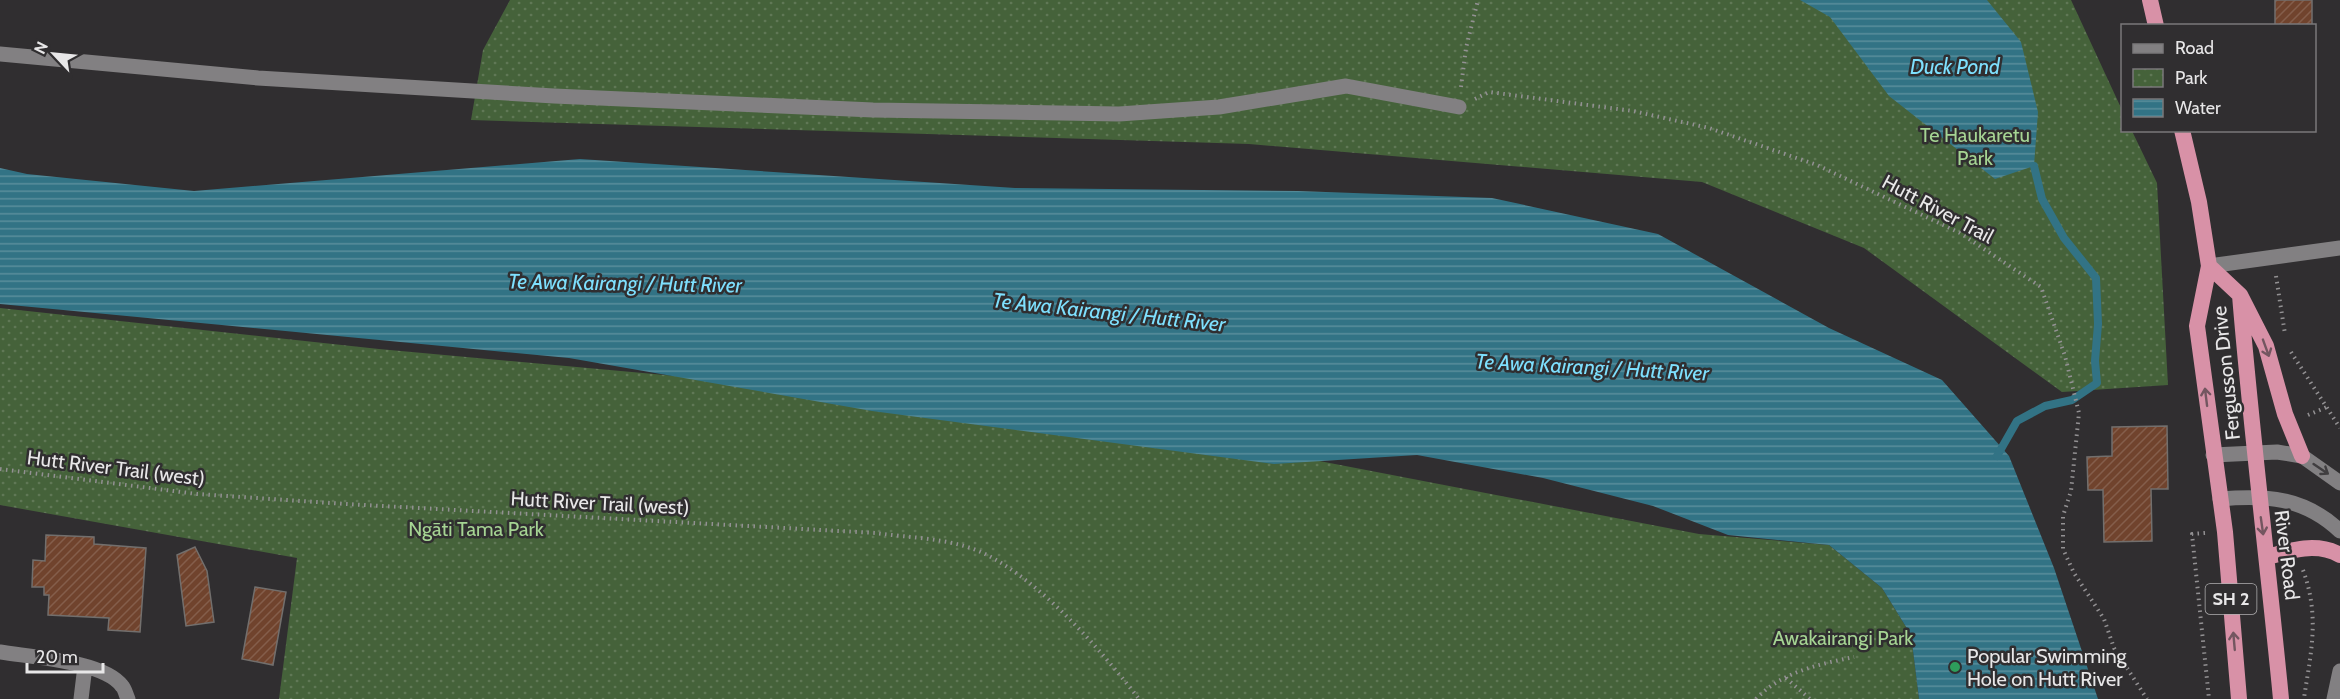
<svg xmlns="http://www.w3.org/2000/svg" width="2340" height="699" viewBox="0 0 2340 699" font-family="Cabin,sans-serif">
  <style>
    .park { fill: url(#park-dots) }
    .water { fill: url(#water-rules) }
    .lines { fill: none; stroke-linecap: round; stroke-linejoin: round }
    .stream { stroke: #327385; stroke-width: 8 }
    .building { fill: url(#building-hatch); stroke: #726f6d; stroke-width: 1.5 }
    .path { stroke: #939193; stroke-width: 4; stroke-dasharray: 1.5 4.5; stroke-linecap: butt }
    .minor { stroke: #828082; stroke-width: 15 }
    .secondary { stroke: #828082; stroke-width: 15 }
    .trunk { stroke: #d891a7; stroke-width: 16 }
    .oneway { stroke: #735660 }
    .oneway2 { stroke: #403e40 }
    .leisure-dot { fill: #2e9e5b; stroke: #302e30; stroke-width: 2 }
    .labels { text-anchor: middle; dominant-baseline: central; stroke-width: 5; stroke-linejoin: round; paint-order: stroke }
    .shield { fill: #302e30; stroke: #b1b0b1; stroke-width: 1.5 }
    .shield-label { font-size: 18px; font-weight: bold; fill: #e8e7e8 }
    .park-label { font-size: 20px; fill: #a5d493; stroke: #302e30 }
    .street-label { font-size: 20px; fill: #e8e7e8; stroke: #302e30 }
    .poi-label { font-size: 20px; fill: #e8e7e8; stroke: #302e30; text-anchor: start }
    .water-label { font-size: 21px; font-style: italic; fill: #7ee0fe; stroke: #302e30 }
  </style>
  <defs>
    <pattern id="park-dots" width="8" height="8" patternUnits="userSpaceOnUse" patternTransform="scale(1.5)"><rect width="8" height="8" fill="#45623a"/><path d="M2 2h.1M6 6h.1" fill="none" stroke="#607856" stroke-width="1.8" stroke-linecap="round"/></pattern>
    <pattern id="water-rules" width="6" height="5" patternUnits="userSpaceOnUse" patternTransform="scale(1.5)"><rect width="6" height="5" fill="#327385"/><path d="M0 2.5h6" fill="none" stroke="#5a8e9c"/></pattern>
    <pattern id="building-hatch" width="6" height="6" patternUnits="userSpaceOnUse" patternTransform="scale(1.5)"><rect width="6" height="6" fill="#70432d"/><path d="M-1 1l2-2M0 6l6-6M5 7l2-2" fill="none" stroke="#845e4b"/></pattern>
  </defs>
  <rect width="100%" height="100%" fill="#302e30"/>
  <path class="park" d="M 510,0 L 2071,0 L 2122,110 L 2122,130 L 2132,131 L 2157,183 L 2168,385 L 2062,392 L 1864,248 L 1702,182 L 1249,144 L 471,120 L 483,50 Z
    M 0,308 L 379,349 L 1060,411 L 1699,534 L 1829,545 L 1882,588 L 1911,635 L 1919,699 L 279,699 L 297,558 L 0,505 Z"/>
  <path class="water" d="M 1800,0 L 1987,0 L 2021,42 L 2038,112 L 2034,166 L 1995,179 L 1889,96 L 1830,17 Z
    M 580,159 L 1015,188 L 1298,191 L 1492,198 L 1658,234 L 1829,328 L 1942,380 L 2009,456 L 2054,568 L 2098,699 L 1919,699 L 1911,635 L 1882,588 L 1829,545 L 1728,535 L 1653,506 L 1543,478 L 1417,455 L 1274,464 L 872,411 L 569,358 L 0,304 L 0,168 L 27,174 L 194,191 Z"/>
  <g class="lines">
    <path class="stream" d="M 1997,456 L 2017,421 L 2045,406 L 2072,400 L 2097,383 L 2095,361 L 2098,324 L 2096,278 L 2064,238 L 2042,199 L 2034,166"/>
  </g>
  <path class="building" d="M 2275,0 L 2312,0 L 2312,26 L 2275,26 Z
    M 2167,426 L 2168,489 L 2151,489 L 2152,541 L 2104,542 L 2103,490 L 2088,490 L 2087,457 L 2112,456 L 2112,427 Z
    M 46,535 L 94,537 L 94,544 L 146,548 L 140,632 L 108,630 L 109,618 L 48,615 L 49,595 L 44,595 L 44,587 L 32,587 L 33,560 L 45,561 Z
    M 195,547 L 207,571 L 214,622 L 186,626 L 177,555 Z
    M 255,587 L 286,592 L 273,665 L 242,659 Z"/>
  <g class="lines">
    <path class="path" d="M 1461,87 L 1466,48 L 1478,0
      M 1475,99 L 1489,92 L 1633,111 L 1709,128 L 1817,165 L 1960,233 L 2041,287 L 2065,356 L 2079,413 L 2071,491 L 2063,516 L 2063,549 L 2074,573 L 2104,619 L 2114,648 L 2147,699
      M 2276,276 L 2285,334
      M 2291,352 L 2340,428
      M 2308,415 L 2327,407
      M 0,469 L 197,494 L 346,504 L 876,533 C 910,538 951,538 983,553 C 1041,581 1100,649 1139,699
      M 2205,533 L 2192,534 L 2209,699
      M 2303,570 C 2320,616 2311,652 2304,698
      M 1786,678 L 1810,699
      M 1756,699 C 1781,672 1820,664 1854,657"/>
    <path class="minor" d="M 0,54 L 258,78 L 554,96 L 873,110 L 1119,114 L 1219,107 L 1346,86 L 1459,107
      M 2209,266 L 2340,248
      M 0,652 C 30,657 104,661 122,686 C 125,689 126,695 128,699
      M 81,699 L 85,666"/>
    <path class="secondary" d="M 2213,455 L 2277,452 L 2302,456 L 2340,483
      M 2220,499 C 2266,495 2304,497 2340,531
      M 2334,699 L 2340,671"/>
    <path class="trunk" d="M 2150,0 L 2156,26
      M 2182,130 L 2199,202 L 2209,266 L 2197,326 L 2225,532 L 2239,699
      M 2209,266 L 2240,295 L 2266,346 L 2285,414 L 2302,456
      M 2240,295 C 2251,430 2268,564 2281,699
      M 2268,557 C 2291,550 2317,542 2340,555"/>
  </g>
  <defs><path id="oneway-shaft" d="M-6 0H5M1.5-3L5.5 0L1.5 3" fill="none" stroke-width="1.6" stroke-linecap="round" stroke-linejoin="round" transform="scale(1.5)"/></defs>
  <g class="oneway">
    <use href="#oneway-shaft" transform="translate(2266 348) rotate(70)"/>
    <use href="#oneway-shaft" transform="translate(2206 397) rotate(-97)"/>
    <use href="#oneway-shaft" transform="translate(2262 526) rotate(82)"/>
    <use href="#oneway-shaft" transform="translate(2234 641) rotate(-95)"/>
  </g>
  <use class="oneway2" href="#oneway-shaft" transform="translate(2321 469) rotate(34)"/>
  <circle class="leisure-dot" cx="1955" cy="667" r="6"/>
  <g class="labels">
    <rect class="shield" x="2205.5" y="584" width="51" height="30" rx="4.5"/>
    <g class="shield-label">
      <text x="2231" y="599">SH 2</text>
    </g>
    <g class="park-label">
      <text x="1975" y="135">Te Haukaretu<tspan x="1975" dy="23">Park</tspan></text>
      <text x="476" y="529">Ngāti Tama Park</text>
      <text x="1843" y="638">Awakairangi Park</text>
    </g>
    <g class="street-label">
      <text transform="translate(1938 209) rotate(28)">Hutt River Trail</text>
      <text transform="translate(2226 373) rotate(-96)">Fergusson Drive</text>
      <text transform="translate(116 468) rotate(7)">Hutt River Trail (west)</text>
      <text transform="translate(600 503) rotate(3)">Hutt River Trail (west)</text>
      <text transform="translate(2287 555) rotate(83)">River Road</text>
    </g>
    <g class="poi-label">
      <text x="1967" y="656">Popular Swimming<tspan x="1967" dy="23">Hole on Hutt River</tspan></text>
    </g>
    <g class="water-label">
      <text x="1955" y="66">Duck Pond</text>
      <text transform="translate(625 283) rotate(1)">Te Awa Kairangi / Hutt River</text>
      <text transform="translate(1109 312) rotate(6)">Te Awa Kairangi / Hutt River</text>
      <text transform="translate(1592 367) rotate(3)">Te Awa Kairangi / Hutt River</text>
    </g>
  </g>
  <rect x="2121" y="24" width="195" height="108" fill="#302e30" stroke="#7a787a" stroke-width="1.5"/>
  <rect x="2133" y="44" width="30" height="9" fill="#828082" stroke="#7a787a" stroke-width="1.5"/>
  <text x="2175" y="54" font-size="18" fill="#e8e7e8">Road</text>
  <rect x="2133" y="69" width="30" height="18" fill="url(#park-dots)" stroke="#7a787a" stroke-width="1.5"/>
  <text x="2175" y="84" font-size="18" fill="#e8e7e8">Park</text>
  <rect x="2133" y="99" width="30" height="18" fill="url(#water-rules)" stroke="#7a787a" stroke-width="1.5"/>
  <text x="2175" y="114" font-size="18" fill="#e8e7e8">Water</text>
  <g transform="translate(54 54) rotate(296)" stroke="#302e30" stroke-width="4.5" paint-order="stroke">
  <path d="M0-4.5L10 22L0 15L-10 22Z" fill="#e8e7e8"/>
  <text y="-9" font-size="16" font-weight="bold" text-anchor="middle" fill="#e8e7e8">N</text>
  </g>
  <path d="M27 663v9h76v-9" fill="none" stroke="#e8e7e8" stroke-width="3"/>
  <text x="36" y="663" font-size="18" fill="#e8e7e8" stroke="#302e30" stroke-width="4.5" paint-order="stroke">20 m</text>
</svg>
